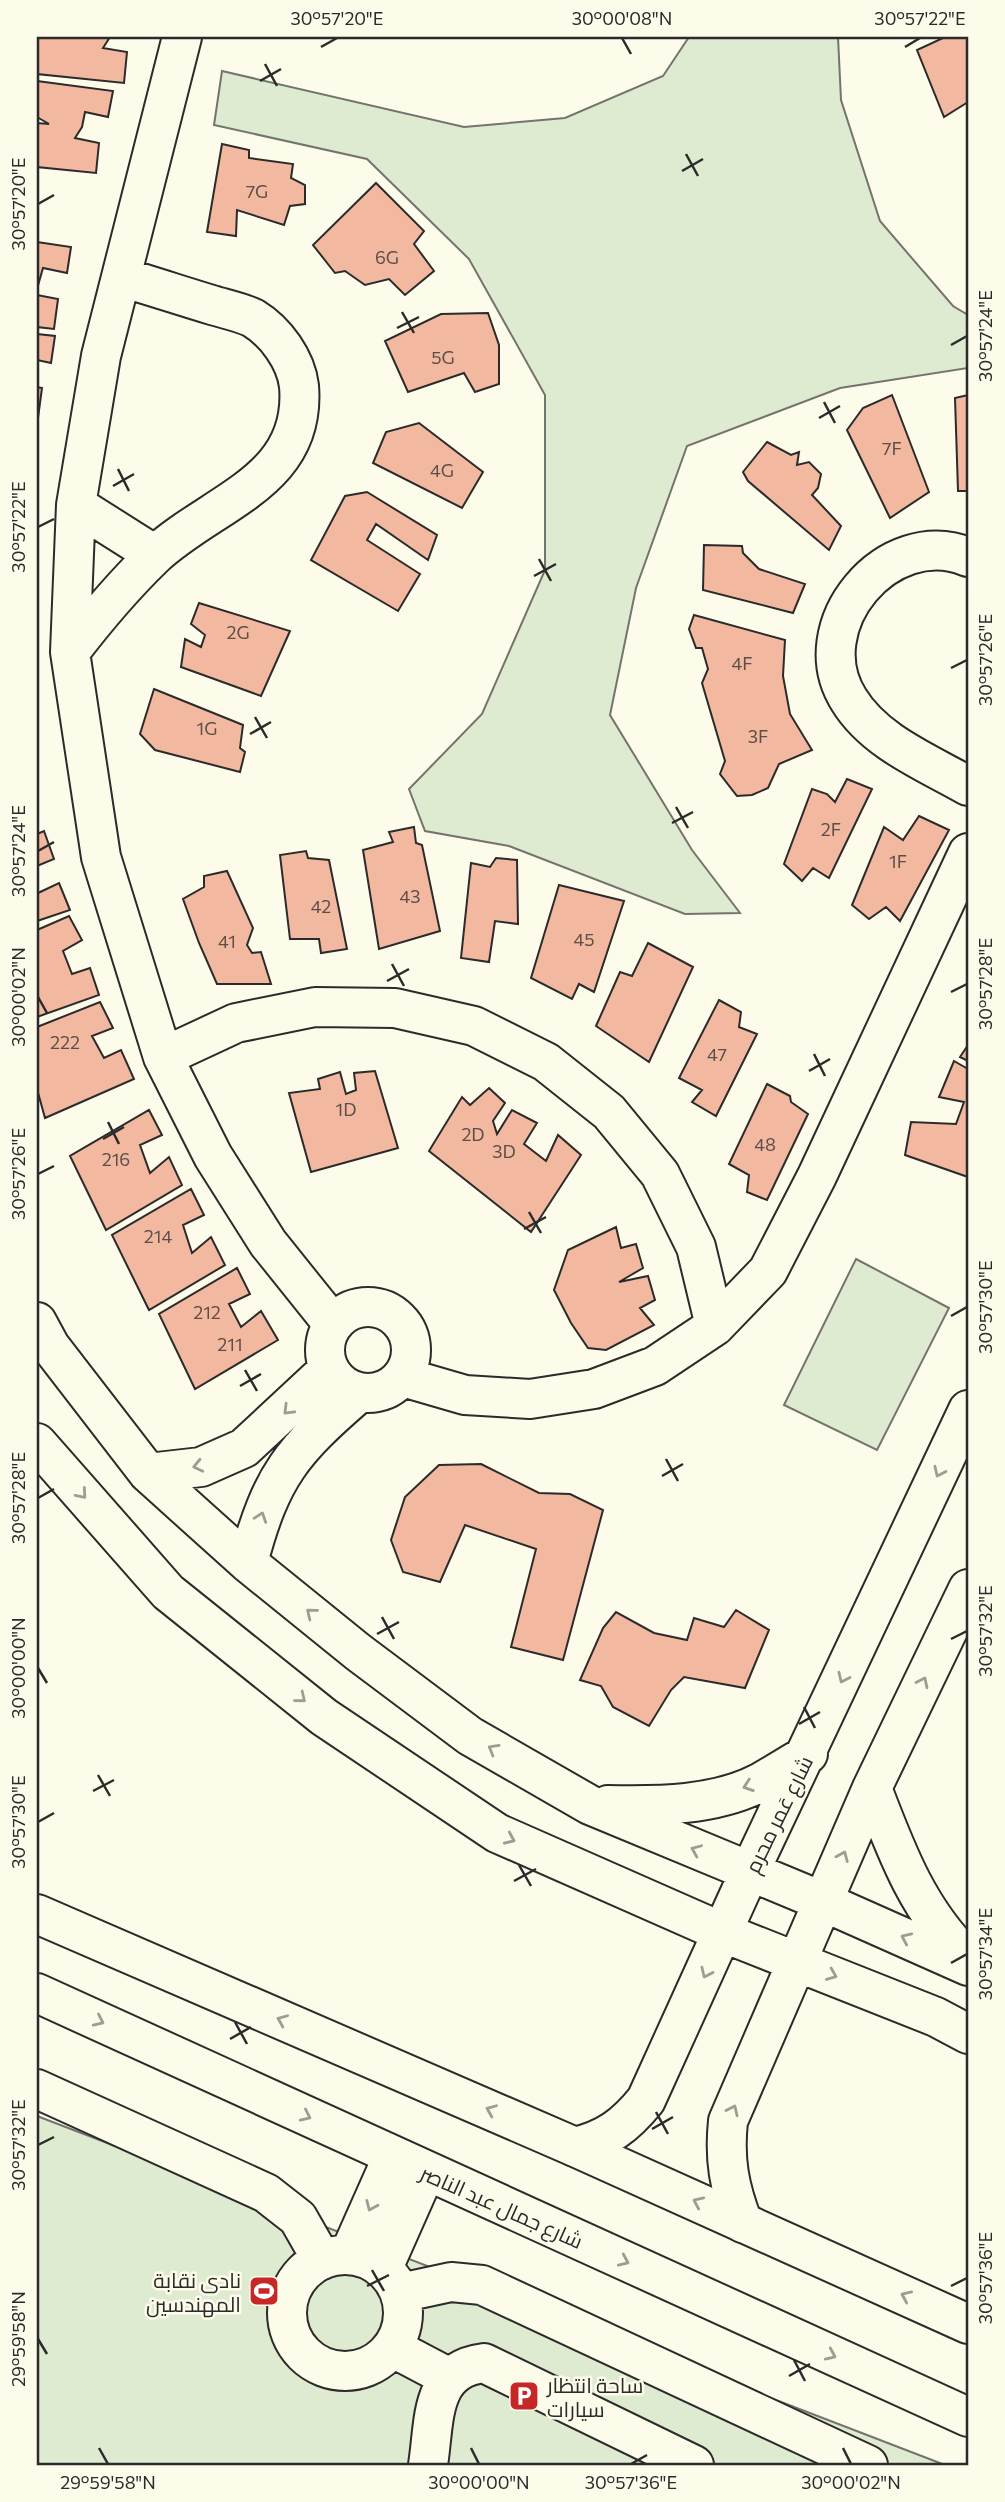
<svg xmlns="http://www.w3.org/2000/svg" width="1005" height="2502" viewBox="0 0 1005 2502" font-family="Commissioner,Cairo,sans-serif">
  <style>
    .green { fill: #deebd1; stroke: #74746e; stroke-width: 2 }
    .building { fill: #f2b8a0; stroke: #2b2b2b; stroke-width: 2 }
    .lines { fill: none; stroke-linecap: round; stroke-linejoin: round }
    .minor-casing { stroke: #2b2b2b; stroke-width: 42 }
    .major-casing { stroke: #2b2b2b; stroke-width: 42 }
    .minor { stroke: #fdfbea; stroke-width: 38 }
    .major { stroke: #fdfbea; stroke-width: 38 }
    .oneway { stroke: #9e9d94 }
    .ticks { fill: none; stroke: #2b2b2b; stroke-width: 2.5 }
    .labels { text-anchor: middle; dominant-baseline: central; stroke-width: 5; stroke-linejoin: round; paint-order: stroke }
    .number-label { font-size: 18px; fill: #5d4e48 }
    .street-label { font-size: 21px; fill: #2b2b2b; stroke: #fdfbea }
    .poi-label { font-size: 21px; fill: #2b2b2b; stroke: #fdfbea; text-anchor: end }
    .neatline { fill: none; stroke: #2b2b2b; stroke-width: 2.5 }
    .ticks-label { font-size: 18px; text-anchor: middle; fill: #2b2b2b }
  </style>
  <rect width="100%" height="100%" fill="#fdfbea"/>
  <path class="green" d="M 689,37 L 838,37 L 841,100 L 880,221 L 953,306 L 968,315 L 968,368 L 840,388 L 687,446 L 636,588 L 610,715 L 692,850 L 740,913 L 685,914 L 509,846 L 425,831 L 409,789 L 482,714 L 545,570 L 545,395 L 469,259 L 367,159 L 214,125 L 222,71 L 464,127 L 565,118 L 663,76 Z
    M 856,1259 L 949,1308 L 877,1450 L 784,1405 Z
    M 37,2116 L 945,2465 L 37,2465 Z"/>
  <path class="building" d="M 37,37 L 110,37 L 103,48 L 127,52 L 124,83 L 37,74 Z
    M 945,37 L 968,37 L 968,102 L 944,117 L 917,50 Z
    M 37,81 L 113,91 L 108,117 L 85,112 L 82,127 L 75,138 L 99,143 L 96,173 L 37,167 L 37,123 L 49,124 L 37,117 Z
    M 222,144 L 249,150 L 249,158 L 293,164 L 291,178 L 305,185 L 305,204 L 290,206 L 284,225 L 237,210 L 236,236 L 207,232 Z
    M 376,183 L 424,231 L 414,244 L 434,271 L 405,295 L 389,279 L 365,285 L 345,271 L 335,273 L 313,245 Z
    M 37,242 L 71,247 L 67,273 L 43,268 L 37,289 Z
    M 37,295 L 58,299 L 54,329 L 37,327 Z
    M 488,313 L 499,345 L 499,384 L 475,392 L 464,373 L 408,392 L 385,341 L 441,314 Z
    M 37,334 L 55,336 L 51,363 L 37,360 Z
    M 37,387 L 42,388 L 38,418 L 37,418 Z
    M 892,395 L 929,492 L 890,518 L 847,430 L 863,408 Z
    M 968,395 L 968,491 L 958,491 L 955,398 Z
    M 419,423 L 483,472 L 462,508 L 373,463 L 386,432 Z
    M 767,442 L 791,455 L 799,452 L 797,465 L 809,462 L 821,474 L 818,488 L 812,495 L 841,526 L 829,550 L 748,481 L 743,472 Z
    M 367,492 L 437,535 L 428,560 L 376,524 L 367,540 L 420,574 L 398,611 L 311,560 L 345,496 Z
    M 704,545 L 742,546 L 743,553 L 759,569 L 805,584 L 793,613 L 703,590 Z
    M 199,603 L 290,631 L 261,696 L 181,667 L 185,639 L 201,647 L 205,635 L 191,624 Z
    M 694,615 L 785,640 L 783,676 L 790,714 L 812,750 L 779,764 L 768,788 L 752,795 L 737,796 L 720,774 L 725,761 L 702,683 L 708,669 L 702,648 L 696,648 L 689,629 Z
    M 154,689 L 243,725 L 240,748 L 245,752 L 240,772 L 155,750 L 140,734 Z
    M 847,779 L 872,789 L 829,878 L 813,868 L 802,881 L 784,864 L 812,789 L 827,794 L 835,802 Z
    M 919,816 L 949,830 L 900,921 L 886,907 L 869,919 L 852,905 L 884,827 L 903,840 Z
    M 414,827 L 416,843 L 422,845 L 440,931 L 379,949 L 363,850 L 393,842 L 389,832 Z
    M 44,831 L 54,859 L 37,866 L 37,834 Z
    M 306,851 L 308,858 L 329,860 L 347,949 L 321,953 L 319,939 L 290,939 L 280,855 Z
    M 496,858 L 517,860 L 518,924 L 495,921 L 489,962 L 461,958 L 471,863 L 490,867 Z
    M 227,871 L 253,928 L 247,945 L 252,953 L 261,952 L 271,984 L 217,984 L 199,943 L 183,899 L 204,887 L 204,876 Z
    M 59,883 L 70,910 L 37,921 L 37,890 L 38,893 Z
    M 559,885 L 624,901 L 594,992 L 579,984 L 572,999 L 531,978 Z
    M 69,916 L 82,940 L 63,951 L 72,974 L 90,968 L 99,995 L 37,1017 L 37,930 Z
    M 648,943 L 693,967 L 649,1062 L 596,1026 L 620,972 L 632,976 Z
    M 719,1000 L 741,1012 L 739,1027 L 757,1034 L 716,1116 L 692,1102 L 702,1090 L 679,1078 Z
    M 100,1002 L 113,1028 L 92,1036 L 104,1058 L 121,1050 L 134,1079 L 45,1118 L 37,1089 L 37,1027 Z
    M 968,1045 L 968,1061 L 960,1057 Z
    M 954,1061 L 968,1069 L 968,1177 L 905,1155 L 911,1122 L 956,1124 L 964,1102 L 939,1097 Z
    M 375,1071 L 398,1148 L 311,1172 L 289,1093 L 320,1089 L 318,1079 L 340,1072 L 346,1094 L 356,1090 L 354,1073 Z
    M 767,1084 L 790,1096 L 791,1102 L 808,1114 L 767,1200 L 747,1192 L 749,1175 L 729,1164 Z
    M 489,1088 L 505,1103 L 493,1121 L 497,1134 L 512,1110 L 537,1123 L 524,1144 L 546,1161 L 558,1135 L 581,1155 L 531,1232 L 429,1151 L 462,1097 L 470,1105 Z
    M 149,1110 L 162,1135 L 140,1145 L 150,1173 L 169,1157 L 182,1185 L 106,1230 L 70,1156 Z
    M 191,1189 L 204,1215 L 183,1225 L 192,1253 L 211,1237 L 225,1265 L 149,1310 L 112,1235 Z
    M 616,1227 L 621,1248 L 636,1244 L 643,1268 L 619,1282 L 648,1276 L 655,1300 L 640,1308 L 654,1325 L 606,1350 L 588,1348 L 571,1323 L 554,1290 L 568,1250 Z
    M 237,1268 L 250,1294 L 229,1304 L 241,1327 L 261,1311 L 278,1340 L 195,1389 L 159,1314 Z
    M 481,1464 L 539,1493 L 570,1494 L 603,1510 L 563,1660 L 511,1647 L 536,1549 L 465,1525 L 440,1582 L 403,1572 L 391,1540 L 405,1497 L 439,1465 Z
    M 736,1610 L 769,1630 L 745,1688 L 684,1677 L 671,1690 L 649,1726 L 613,1707 L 601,1686 L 580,1680 L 603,1628 L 616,1612 L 654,1633 L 687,1640 L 694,1618 L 724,1627 Z"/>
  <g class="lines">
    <g class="minor-casing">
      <path id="minor" d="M 182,37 L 101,356 L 76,505 L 70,652 L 101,857 L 163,1057 L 213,1156 L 268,1243 L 333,1324
        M 76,505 L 155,555
        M 968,557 C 888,524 802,626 849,700 C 875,742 926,762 968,786
        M 70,652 C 96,618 123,586 154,556 C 213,501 307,482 299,386 C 296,360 276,332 253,318 C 241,312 225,309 212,305 C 182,296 152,286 121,277
        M 163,1057 L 236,1023 L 315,1007 L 395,1008 L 474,1026 L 546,1062 L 609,1112 L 660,1174 L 696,1247 L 715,1326
        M325 1350a43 43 0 1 1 86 0a43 43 0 1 1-86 0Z
        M 37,1322 L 50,1346 L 148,1473 L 248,1563 L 358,1652 L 470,1736 L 590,1805 L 824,1902 L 968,1966
        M 403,1377 L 465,1395 L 530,1399 L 594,1389 L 655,1366 L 715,1326 L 768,1271 L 817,1176 L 968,853
        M 37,1443 L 168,1592 L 324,1717 L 497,1833 L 724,1933 L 936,2017 L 968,2034
        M 148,1473 L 201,1467 L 244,1448 L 329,1369
        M 248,1563 C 271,1475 292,1451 359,1393
        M 872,1788 C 896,1851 918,1911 968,1959
        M 608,1805 C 659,1806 715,1806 761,1782 C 777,1773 793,1763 808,1754
        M 37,2089 L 266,2193 L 298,2218 L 322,2260
        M 575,2147 C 607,2139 625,2126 646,2100 L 749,1873 L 968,1410
        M 743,2223 C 729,2187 724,2159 728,2121 L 872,1788 L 968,1589
        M287 2313a58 58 0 1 1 116 0a58 58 0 1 1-116 0Z
        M 349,2255 L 393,2156
        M 383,2268 L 426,2171
        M 400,2293 L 451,2282 L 482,2285 L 868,2465
        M 393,2348 L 448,2377
        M 428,2465 C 435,2420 429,2370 484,2363 L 694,2465"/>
    </g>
    <g class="major-casing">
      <path id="major" d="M 37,1914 L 575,2147 L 968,2324
        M 37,1993 L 968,2417"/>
    </g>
    <use href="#minor" class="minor"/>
    <use href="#major" class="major"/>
  </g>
  <defs><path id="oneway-chevron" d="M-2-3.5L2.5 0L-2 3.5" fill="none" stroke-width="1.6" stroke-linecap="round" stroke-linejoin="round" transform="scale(1.75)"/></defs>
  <g class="oneway">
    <use href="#oneway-chevron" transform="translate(288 1410) rotate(135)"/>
    <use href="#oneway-chevron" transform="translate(198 1466) rotate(167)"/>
    <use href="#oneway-chevron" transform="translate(939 1472) rotate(115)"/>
    <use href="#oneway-chevron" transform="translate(82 1494) rotate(49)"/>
    <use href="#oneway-chevron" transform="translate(261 1517) rotate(-71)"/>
    <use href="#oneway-chevron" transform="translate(311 1613) rotate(-141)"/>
    <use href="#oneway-chevron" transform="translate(843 1678) rotate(115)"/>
    <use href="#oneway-chevron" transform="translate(923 1682) rotate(-64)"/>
    <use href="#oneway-chevron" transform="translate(301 1698) rotate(39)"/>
    <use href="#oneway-chevron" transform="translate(493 1749) rotate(-150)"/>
    <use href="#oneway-chevron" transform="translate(748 1786) rotate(161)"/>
    <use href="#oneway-chevron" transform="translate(510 1839) rotate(24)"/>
    <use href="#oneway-chevron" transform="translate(696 1850) rotate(-157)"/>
    <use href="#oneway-chevron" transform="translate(843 1856) rotate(-67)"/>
    <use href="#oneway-chevron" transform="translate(906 1938) rotate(-156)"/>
    <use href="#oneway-chevron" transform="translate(706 1973) rotate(115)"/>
    <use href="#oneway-chevron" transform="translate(832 1975) rotate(22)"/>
    <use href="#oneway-chevron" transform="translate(282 2020) rotate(-157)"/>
    <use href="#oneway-chevron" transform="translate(99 2021) rotate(25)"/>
    <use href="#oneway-chevron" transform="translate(491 2110) rotate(-157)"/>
    <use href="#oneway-chevron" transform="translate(733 2110) rotate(-65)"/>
    <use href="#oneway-chevron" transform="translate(306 2116) rotate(25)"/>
    <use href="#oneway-chevron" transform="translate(698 2202) rotate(-156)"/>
    <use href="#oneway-chevron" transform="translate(371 2206) rotate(114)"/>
    <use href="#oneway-chevron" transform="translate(624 2261) rotate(24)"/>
    <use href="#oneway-chevron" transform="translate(906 2296) rotate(-156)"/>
    <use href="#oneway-chevron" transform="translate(831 2355) rotate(24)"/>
  </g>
  <path class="ticks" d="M 622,38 L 631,54M 321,47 L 337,38M 905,47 L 920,38M 265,64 L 277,86M 260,81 L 281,69M 686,154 L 698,176M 682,171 L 703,159M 38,204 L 54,195M 402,312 L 414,333M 397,328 L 419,317M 951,345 L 967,336M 824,402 L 835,423M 819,418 L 840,406M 118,469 L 129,491M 113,486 L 134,474M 38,527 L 54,519M 539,559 L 551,581M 534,576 L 556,564M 951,668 L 967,660M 255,717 L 267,738M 250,734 L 271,722M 676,807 L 688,828M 672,823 L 693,812M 38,851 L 54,842M 392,964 L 404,986M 387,981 L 409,969M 951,992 L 967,984M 38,997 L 47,1013M 814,1054 L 825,1076M 809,1071 L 830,1059M 108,1122 L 119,1144M 103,1139 L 124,1127M 38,1174 L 54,1166M 529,1212 L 541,1233M 524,1229 L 546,1217M 951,1316 L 967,1307M 245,1370 L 257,1391M 240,1386 L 261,1374M 666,1459 L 678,1481M 662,1476 L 683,1464M 38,1498 L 54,1489M 382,1617 L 394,1639M 377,1634 L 399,1622M 951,1639 L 967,1631M 38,1668 L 47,1683M 804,1707 L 815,1728M 799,1724 L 820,1712M 98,1775 L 110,1796M 93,1791 L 114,1780M 38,1822 L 54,1813M 519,1865 L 531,1886M 514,1881 L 536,1869M 951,1963 L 967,1954M 235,2022 L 247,2044M 230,2039 L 251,2027M 656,2112 L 668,2134M 652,2129 L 673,2117M 38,2145 L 54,2137M 372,2270 L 384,2291M 367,2286 L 389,2275M 951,2286 L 967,2278M 38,2339 L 47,2354M 794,2360 L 805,2381M 789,2376 L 810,2364M 99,2448 L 108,2464M 471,2448 L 479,2464M 843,2448 L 851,2464M 631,2464 L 647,2455"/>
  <defs>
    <g id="stadium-square" transform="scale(1.575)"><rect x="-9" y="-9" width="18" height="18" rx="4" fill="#c62828" stroke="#fdfbea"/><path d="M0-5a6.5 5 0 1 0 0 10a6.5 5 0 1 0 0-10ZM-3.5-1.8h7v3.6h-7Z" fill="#fff"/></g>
    <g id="parking-square" transform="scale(1.575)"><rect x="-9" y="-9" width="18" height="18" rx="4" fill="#c62828" stroke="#fdfbea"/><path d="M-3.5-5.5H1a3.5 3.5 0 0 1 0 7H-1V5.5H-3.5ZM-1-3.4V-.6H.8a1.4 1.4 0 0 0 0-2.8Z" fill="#fff"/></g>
  </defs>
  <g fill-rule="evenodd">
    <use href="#stadium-square" x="264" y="2291"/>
    <use href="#parking-square" x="524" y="2396"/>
  </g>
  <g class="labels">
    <g class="number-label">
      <text x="257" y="191">7G</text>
      <text x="387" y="257">6G</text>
      <text x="443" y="357">5G</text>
      <text x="892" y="448">7F</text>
      <text x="442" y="470">4G</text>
      <text x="238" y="632">2G</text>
      <text x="742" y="663">4F</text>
      <text x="207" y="728">1G</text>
      <text x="758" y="736">3F</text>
      <text x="831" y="829">2F</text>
      <text x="898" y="861">1F</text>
      <text x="410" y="896">43</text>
      <text x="321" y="906">42</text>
      <text x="584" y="939">45</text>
      <text x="227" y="941">41</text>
      <text x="65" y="1042">222</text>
      <text x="717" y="1054">47</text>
      <text x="346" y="1109">1D</text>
      <text x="473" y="1134">2D</text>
      <text x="765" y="1144">48</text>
      <text x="504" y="1151">3D</text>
      <text x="116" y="1159">216</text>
      <text x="158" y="1236">214</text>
      <text x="207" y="1312">212</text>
      <text x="230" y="1344">211</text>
    </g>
    <g class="street-label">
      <text transform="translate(778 1814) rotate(-64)">شارع عَمر محرم</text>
      <text transform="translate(502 2206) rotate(24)">شارع جمال عبد الناصر</text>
    </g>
    <g class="poi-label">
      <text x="241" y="2279">نادى نقابة<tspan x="241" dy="24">المهندسين</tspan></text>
      <text x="547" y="2384" text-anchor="start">ساحة انتظار<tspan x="547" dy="24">سيارات</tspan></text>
    </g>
  </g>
  <rect width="1005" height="2502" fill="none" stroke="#fdfbea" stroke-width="77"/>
  <rect x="38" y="38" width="929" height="2426" class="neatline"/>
  <g class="ticks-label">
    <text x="337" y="25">30°57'20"E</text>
    <text x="622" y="25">30°00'08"N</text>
    <text x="920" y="25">30°57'22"E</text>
    <text transform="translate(19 204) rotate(-90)" y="6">30°57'20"E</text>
    <text transform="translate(986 336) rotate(-90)" y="6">30°57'24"E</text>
    <text transform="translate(19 527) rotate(-90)" y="6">30°57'22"E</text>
    <text transform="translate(986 660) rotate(-90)" y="6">30°57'26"E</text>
    <text transform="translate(19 851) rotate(-90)" y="6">30°57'24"E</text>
    <text transform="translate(986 984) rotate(-90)" y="6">30°57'28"E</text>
    <text transform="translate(19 997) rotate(-90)" y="6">30°00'02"N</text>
    <text transform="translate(19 1174) rotate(-90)" y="6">30°57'26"E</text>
    <text transform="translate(986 1307) rotate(-90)" y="6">30°57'30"E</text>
    <text transform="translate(19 1498) rotate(-90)" y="6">30°57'28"E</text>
    <text transform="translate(986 1631) rotate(-90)" y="6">30°57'32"E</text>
    <text transform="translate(19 1668) rotate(-90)" y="6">30°00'00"N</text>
    <text transform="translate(19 1822) rotate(-90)" y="6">30°57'30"E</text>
    <text transform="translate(986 1954) rotate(-90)" y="6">30°57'34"E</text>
    <text transform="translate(19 2145) rotate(-90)" y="6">30°57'32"E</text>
    <text transform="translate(986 2278) rotate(-90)" y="6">30°57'36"E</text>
    <text transform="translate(19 2339) rotate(-90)" y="6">29°59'58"N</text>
    <text x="108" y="2489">29°59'58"N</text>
    <text x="479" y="2489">30°00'00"N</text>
    <text x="631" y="2489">30°57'36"E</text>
    <text x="851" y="2489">30°00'02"N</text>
  </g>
</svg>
